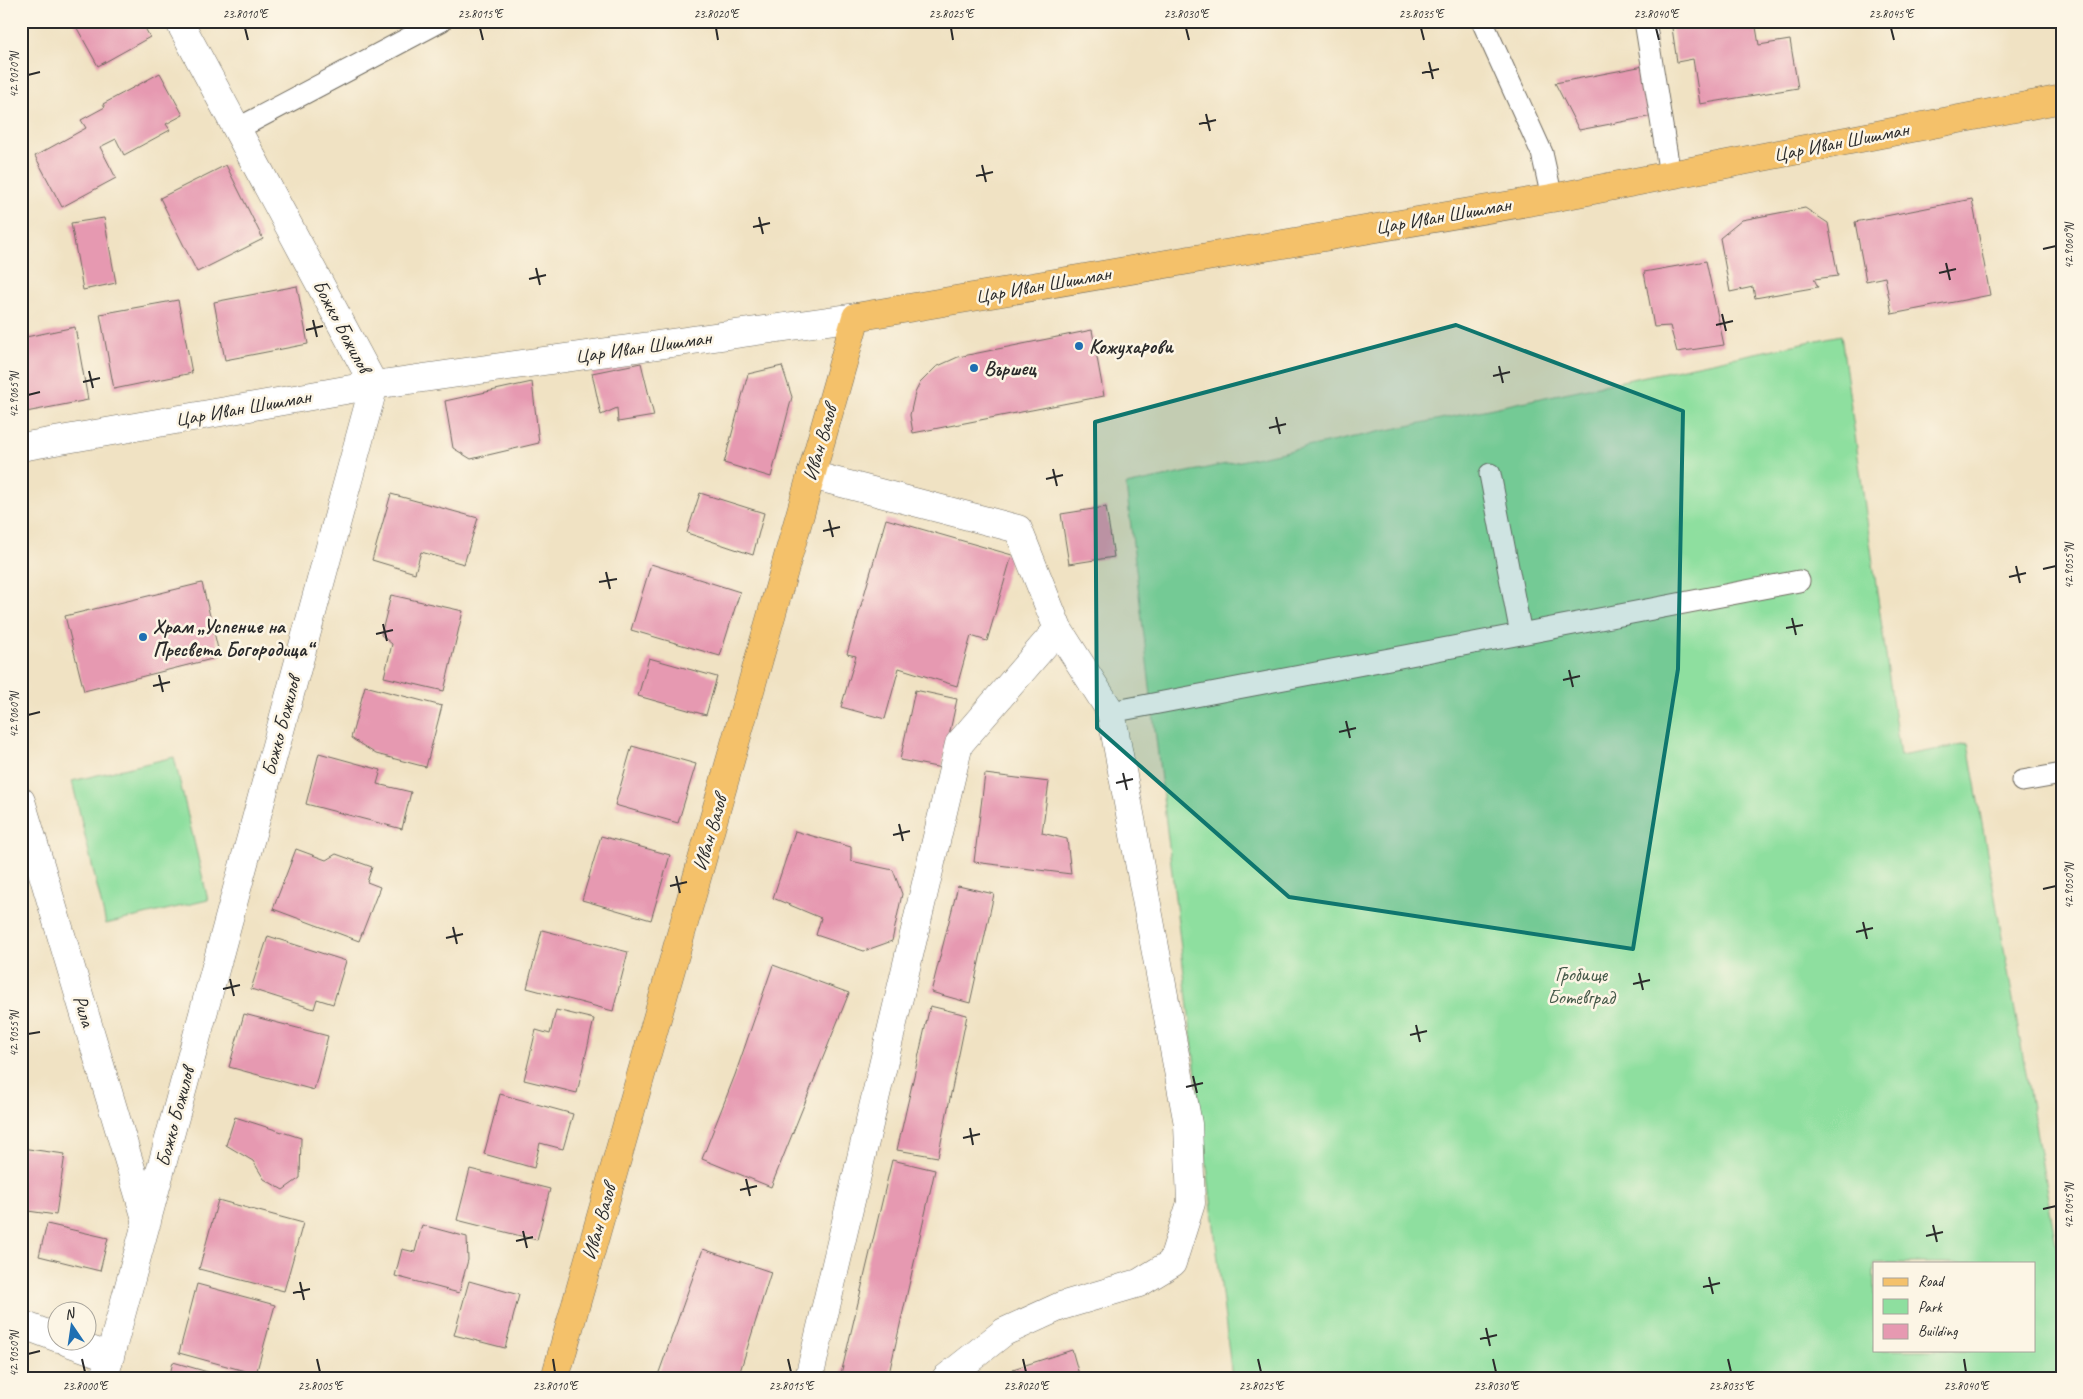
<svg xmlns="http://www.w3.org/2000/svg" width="2083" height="1399" viewBox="0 0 2083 1399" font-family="Caveat,sans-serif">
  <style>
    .green { fill: #8edf9f; stroke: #5c8565; fill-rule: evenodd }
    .building { fill: #e699b1 }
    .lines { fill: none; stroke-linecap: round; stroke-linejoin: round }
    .service-casing { stroke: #706b60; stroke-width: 23 }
    .minor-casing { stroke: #706b60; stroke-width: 29 }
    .primary-casing { stroke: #706b60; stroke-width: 29 }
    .service { stroke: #fff; stroke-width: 21 }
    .minor { stroke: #fff; stroke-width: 28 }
    .primary { stroke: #f4c16b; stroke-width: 28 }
    .marked { fill: #0f766e; fill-opacity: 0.2; stroke: #0f766e; stroke-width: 4; stroke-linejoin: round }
    .ticks { fill: none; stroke: #2b2b2b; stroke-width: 2 }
    .poi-dot { fill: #1f6fb2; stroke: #fcf5e5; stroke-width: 2 }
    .labels { text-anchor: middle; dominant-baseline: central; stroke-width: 5; stroke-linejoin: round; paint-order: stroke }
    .street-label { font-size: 20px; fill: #2b2b2b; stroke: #fcf5e5 }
    .poi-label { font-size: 20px; font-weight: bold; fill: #2b2b2b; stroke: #fcf5e5; text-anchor: start }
    .park-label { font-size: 20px; fill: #445848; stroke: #fcf5e5 }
    .neatline { fill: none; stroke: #2b2b2b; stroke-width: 2 }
    .ticks-label { font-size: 12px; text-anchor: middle; fill: #2b2b2b }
  </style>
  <rect width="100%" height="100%" fill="#fcf5e5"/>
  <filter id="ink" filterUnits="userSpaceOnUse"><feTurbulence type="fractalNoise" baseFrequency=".02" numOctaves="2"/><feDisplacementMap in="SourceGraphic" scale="10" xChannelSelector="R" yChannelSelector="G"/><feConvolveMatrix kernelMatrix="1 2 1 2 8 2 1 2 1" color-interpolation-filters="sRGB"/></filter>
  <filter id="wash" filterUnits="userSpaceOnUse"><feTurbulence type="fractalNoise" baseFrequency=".0096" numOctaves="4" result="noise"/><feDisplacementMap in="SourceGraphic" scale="20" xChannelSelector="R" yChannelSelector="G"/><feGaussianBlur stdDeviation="1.12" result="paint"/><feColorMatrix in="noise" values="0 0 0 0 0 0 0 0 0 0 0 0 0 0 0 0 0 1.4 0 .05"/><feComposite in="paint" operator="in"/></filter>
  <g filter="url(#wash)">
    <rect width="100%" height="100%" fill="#f0e2c3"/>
    <path class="green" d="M 1841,335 L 1900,756 L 1968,744 L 2062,1278 L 2062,1378 L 1232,1378 L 1126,485 ZM 1874,1263 L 2034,1263 L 2034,1350 L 1874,1350 Z
      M 174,757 L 208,900 L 106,924 L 72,781 Z"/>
    <g id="blocks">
      <path class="building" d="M 73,21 L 141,21 L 150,37 L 98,66 Z
        M 1671,21 L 1755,21 L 1759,45 L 1790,40 L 1798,88 L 1700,104 L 1693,59 L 1677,62 Z
        M 1649,65 L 1658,115 L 1579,130 L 1555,83 Z
        M 160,73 L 183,115 L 166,124 L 170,130 L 124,155 L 116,139 L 100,147 L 116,178 L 62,207 L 35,156 L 86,128 L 81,120 L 105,107 L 103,104 Z
        M 226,165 L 263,239 L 197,272 L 160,198 Z
        M 1972,199 L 1990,295 L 1892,314 L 1885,277 L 1866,281 L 1855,222 Z
        M 1805,208 L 1828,223 L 1838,276 L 1814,279 L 1818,287 L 1755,298 L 1753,287 L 1730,292 L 1720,238 L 1742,220 Z
        M 104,218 L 116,283 L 83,290 L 71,223 Z
        M 1706,261 L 1724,345 L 1677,352 L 1670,326 L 1654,327 L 1644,272 Z
        M 297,286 L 308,344 L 225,360 L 214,302 Z
        M 178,300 L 192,373 L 114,389 L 100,314 Z
        M 75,327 L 88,400 L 21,413 L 21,338 Z
        M 1092,330 L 1104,396 L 913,433 L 910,415 L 915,393 L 920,383 L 936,367 L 958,357 Z
        M 641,363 L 654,416 L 618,422 L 617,408 L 601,415 L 592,373 Z
        M 782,366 L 792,397 L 771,477 L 724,463 L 748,374 Z
        M 532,382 L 539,443 L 471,459 L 453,448 L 445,401 Z
        M 700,493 L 764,513 L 753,555 L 687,533 Z
        M 391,494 L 478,518 L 464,564 L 421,552 L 415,573 L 372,560 Z
        M 1106,507 L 1114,557 L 1069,564 L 1061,514 Z
        M 886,519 L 1012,555 L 987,641 L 971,636 L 957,686 L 899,668 L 885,719 L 841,707 L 856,656 L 847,654 Z
        M 651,564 L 740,592 L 720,656 L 631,630 Z
        M 202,583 L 220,657 L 84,691 L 65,616 Z
        M 391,595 L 463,611 L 444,691 L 384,677 L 392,644 L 381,635 Z
        M 649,658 L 717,677 L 706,715 L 638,696 Z
        M 365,686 L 442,706 L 426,767 L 376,754 L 351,738 Z
        M 915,690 L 957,699 L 942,768 L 900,760 Z
        M 632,746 L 696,764 L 678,823 L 615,805 Z
        M 319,753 L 381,770 L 377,784 L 411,792 L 402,829 L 306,804 Z
        M 985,774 L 1049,782 L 1042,833 L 1067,839 L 1071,874 L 974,862 Z
        M 795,831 L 851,847 L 851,861 L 893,870 L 902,894 L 892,941 L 864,951 L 816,935 L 821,918 L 773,898 Z
        M 601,836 L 670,855 L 651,920 L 582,900 Z
        M 296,849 L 326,860 L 336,854 L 372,867 L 367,882 L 380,887 L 359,941 L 273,909 Z
        M 958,886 L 994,894 L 970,1003 L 931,992 Z
        M 542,930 L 628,952 L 613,1011 L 527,988 Z
        M 268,936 L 346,961 L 333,1004 L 317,999 L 314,1009 L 251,989 Z
        M 773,965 L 849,993 L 771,1187 L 702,1159 L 735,1075 Z
        M 930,1006 L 967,1015 L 938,1157 L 897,1150 Z
        M 556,1010 L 594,1019 L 577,1093 L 524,1080 L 536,1030 L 550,1034 Z
        M 244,1014 L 328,1036 L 314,1090 L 229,1067 Z
        M 21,1037 L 27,1037 L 24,1093 L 21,1093 Z
        M 500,1094 L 573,1114 L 563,1149 L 540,1143 L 534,1168 L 484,1154 Z
        M 235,1117 L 301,1138 L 300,1178 L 283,1190 L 264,1179 L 253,1161 L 226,1145 Z
        M 21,1148 L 65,1154 L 56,1215 L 21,1210 Z
        M 892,1160 L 935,1170 L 888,1378 L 857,1378 L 841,1374 Z
        M 470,1169 L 550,1189 L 537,1240 L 457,1220 Z
        M 218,1200 L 303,1223 L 284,1291 L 199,1269 Z
        M 47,1224 L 108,1238 L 100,1271 L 39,1256 Z
        M 422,1225 L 467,1237 L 468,1260 L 459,1293 L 395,1276 L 402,1249 L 415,1252 Z
        M 703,1249 L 771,1272 L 738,1378 L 657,1378 Z
        M 469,1281 L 519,1295 L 505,1348 L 454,1335 Z
        M 197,1284 L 275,1305 L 256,1374 L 179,1353 Z
        M 1072,1350 L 1080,1378 L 1016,1378 L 1013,1369 Z
        M 173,1362 L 225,1377 L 225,1378 L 169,1378 Z"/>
    </g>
  </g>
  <g filter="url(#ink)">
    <use href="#blocks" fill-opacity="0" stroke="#706b60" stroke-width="1"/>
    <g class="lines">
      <g class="service-casing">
        <path id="service" d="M 1482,21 L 1542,153 L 1552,198
          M 1645,21 L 1670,175
          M 237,129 L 441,21
          M 1490,474 L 1521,634
          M 1111,712 L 1799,581
          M 2022,781 L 2062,774"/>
      </g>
      <g class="minor-casing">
        <path id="minor" d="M 21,447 L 374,385 L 856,317
          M 811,475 L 1018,529 L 1058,629 L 1111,712 L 1188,1124 L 1191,1203 L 1172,1263 L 1139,1283 L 1061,1306 L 1004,1332 L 946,1378
          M 21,801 L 147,1222
          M 21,1324 L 58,1338
          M 68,1342 L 110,1357
          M 104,1378 L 374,385 L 179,21
          M 809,1378 L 959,744 L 1058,629"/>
      </g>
      <g class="primary-casing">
        <path id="primary" d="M 555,1378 L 856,317 L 1552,198 L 2062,99"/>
      </g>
      <use href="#service" class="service"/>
      <use href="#minor" class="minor"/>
      <use href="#primary" class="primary"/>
    </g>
  </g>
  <path class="marked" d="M 1456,325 L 1683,411 L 1678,669 L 1633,949 L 1289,897 L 1097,728 L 1095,422 Z"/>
  <path class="ticks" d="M 245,28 L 248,40M 480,28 L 483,40M 716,28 L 718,40M 951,28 L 953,40M 1186,28 L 1189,40M 1421,28 L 1424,40M 1656,28 L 1659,40M 1891,28 L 1894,40M 1429,62 L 1433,79M 1422,73 L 1439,69M 28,75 L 40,72M 1206,114 L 1210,131M 1199,124 L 1216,120M 982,165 L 986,182M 976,176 L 993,172M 759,217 L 763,234M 753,227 L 770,223M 2043,249 L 2056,246M 1946,263 L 1950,280M 536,268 L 540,285M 1939,273 L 1956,269M 529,279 L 546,275M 1722,314 L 1726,331M 313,320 L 317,337M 1716,325 L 1733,321M 306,330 L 323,326M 1499,366 L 1503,383M 89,371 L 93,388M 1493,376 L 1510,372M 83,382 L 100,378M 28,395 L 40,392M 1276,417 L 1280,434M 1269,428 L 1286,424M 1053,469 L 1057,486M 1046,479 L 1063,475M 829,520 L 833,537M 823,531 L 840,527M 2016,566 L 2020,583M 2043,569 L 2056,566M 606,572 L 610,589M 2009,577 L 2026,573M 599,582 L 617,579M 1792,618 L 1796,635M 383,624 L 387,641M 1786,628 L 1803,625M 376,634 L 393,630M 1569,670 L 1573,687M 159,675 L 163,692M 1563,680 L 1580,676M 153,686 L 170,682M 28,715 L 40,712M 1346,721 L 1350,738M 1339,732 L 1356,728M 1123,773 L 1127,790M 1116,783 L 1133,779M 899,824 L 903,841M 893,835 L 910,831M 676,876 L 680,893M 670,886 L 687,882M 2043,889 L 2056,886M 1863,922 L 1867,939M 453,927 L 457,944M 1856,932 L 1873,928M 446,938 L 463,934M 1639,973 L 1643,990M 230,979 L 234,996M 1633,984 L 1650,980M 223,989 L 240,985M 1416,1025 L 1420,1042M 28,1034 L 40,1032M 1410,1035 L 1427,1031M 1193,1076 L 1197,1093M 1186,1087 L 1203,1083M 970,1128 L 973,1145M 963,1138 L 980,1134M 746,1179 L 750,1196M 740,1190 L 757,1186M 2043,1209 L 2056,1206M 1933,1225 L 1937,1242M 523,1231 L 527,1248M 1926,1236 L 1943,1232M 516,1241 L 533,1237M 1709,1277 L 1713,1294M 300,1282 L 304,1300M 1703,1287 L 1720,1283M 293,1293 L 310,1289M 1486,1328 L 1490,1346M 1480,1339 L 1497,1335M 28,1354 L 40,1351M 82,1359 L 85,1372M 317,1359 L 320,1372M 553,1359 L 555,1372M 788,1359 L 791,1372M 1023,1359 L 1026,1372M 1258,1359 L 1261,1372M 1493,1359 L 1496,1372M 1728,1359 L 1731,1372M 1964,1359 L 1966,1372"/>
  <g class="poi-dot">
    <circle cx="1079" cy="346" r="5"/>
    <circle cx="974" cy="368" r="5"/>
    <circle cx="143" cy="637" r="5"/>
  </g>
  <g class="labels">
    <g class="street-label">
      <text transform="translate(1841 142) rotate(-11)">Цар Иван Шишман</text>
      <text transform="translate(1443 216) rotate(-10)">Цар Иван Шишман</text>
      <text transform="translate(1043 285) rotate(-10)">Цар Иван Шишман</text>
      <text transform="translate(342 326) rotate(62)">Божко Божилов</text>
      <text transform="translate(643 347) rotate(-8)">Цар Иван Шишман</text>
      <text transform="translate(243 408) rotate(-10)">Цар Иван Шишман</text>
      <text transform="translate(820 443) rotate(-74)">Иван Вазов</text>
      <text transform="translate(281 726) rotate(-75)">Божко Божилов</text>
      <text transform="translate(710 833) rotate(-74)">Иван Вазов</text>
      <text transform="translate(84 1011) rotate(73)">Рила</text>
      <text transform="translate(175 1117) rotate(-75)">Божко Божилов</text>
      <text transform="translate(599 1222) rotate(-74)">Иван Вазов</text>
    </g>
    <g class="poi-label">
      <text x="1089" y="346">Кожухарови</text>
      <text x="984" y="368">Вършец</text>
      <text x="153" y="626">Храм „Успение на<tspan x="153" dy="23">Пресвета Богородица“</tspan></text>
    </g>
    <g class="park-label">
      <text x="1581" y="974">Гробище<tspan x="1581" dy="23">Ботевград</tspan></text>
    </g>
  </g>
  <rect width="2083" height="1399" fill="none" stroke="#fcf5e5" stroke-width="55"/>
  <rect x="1873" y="1262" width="162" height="90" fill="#fcf5e5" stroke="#a8a49b"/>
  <rect x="1883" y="1278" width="25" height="8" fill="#f4c16b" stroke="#a8a49b"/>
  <text x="1918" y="1286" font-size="15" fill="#2b2b2b">Road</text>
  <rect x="1883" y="1299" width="25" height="15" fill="#8edf9f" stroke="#a8a49b"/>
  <text x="1918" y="1312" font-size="15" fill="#2b2b2b">Park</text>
  <rect x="1883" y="1324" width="25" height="15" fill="#e699b1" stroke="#a8a49b"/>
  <text x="1918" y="1336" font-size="15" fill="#2b2b2b">Building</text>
  <g transform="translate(72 1326) rotate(347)"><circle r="24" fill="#fcf5e5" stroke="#a8a49b"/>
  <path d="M0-4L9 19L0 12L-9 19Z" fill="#1f6fb2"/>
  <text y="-8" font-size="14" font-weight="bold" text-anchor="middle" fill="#2b2b2b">N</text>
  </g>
  <rect x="28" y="28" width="2028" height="1344" class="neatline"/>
  <g class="ticks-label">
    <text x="245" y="18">23.8010°E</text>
    <text x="480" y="18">23.8015°E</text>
    <text x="716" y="18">23.8020°E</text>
    <text x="951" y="18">23.8025°E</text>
    <text x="1186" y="18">23.8030°E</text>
    <text x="1421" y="18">23.8035°E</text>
    <text x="1656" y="18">23.8040°E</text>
    <text x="1891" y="18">23.8045°E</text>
    <text transform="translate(14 75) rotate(-90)" y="4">42.9070°N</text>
    <text transform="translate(2069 246) rotate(-90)" y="4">42.9060°N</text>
    <text transform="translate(14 395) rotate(-90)" y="4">42.9065°N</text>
    <text transform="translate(2069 566) rotate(-90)" y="4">42.9055°N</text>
    <text transform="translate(14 715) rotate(-90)" y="4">42.9060°N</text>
    <text transform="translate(2069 886) rotate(-90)" y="4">42.9050°N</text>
    <text transform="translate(14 1034) rotate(-90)" y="4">42.9055°N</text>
    <text transform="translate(2069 1206) rotate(-90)" y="4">42.9045°N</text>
    <text transform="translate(14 1354) rotate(-90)" y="4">42.9050°N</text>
    <text x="85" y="1390">23.8000°E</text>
    <text x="320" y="1390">23.8005°E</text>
    <text x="555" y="1390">23.8010°E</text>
    <text x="791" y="1390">23.8015°E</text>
    <text x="1026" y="1390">23.8020°E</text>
    <text x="1261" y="1390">23.8025°E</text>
    <text x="1496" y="1390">23.8030°E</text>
    <text x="1731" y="1390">23.8035°E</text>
    <text x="1966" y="1390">23.8040°E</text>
  </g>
</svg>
